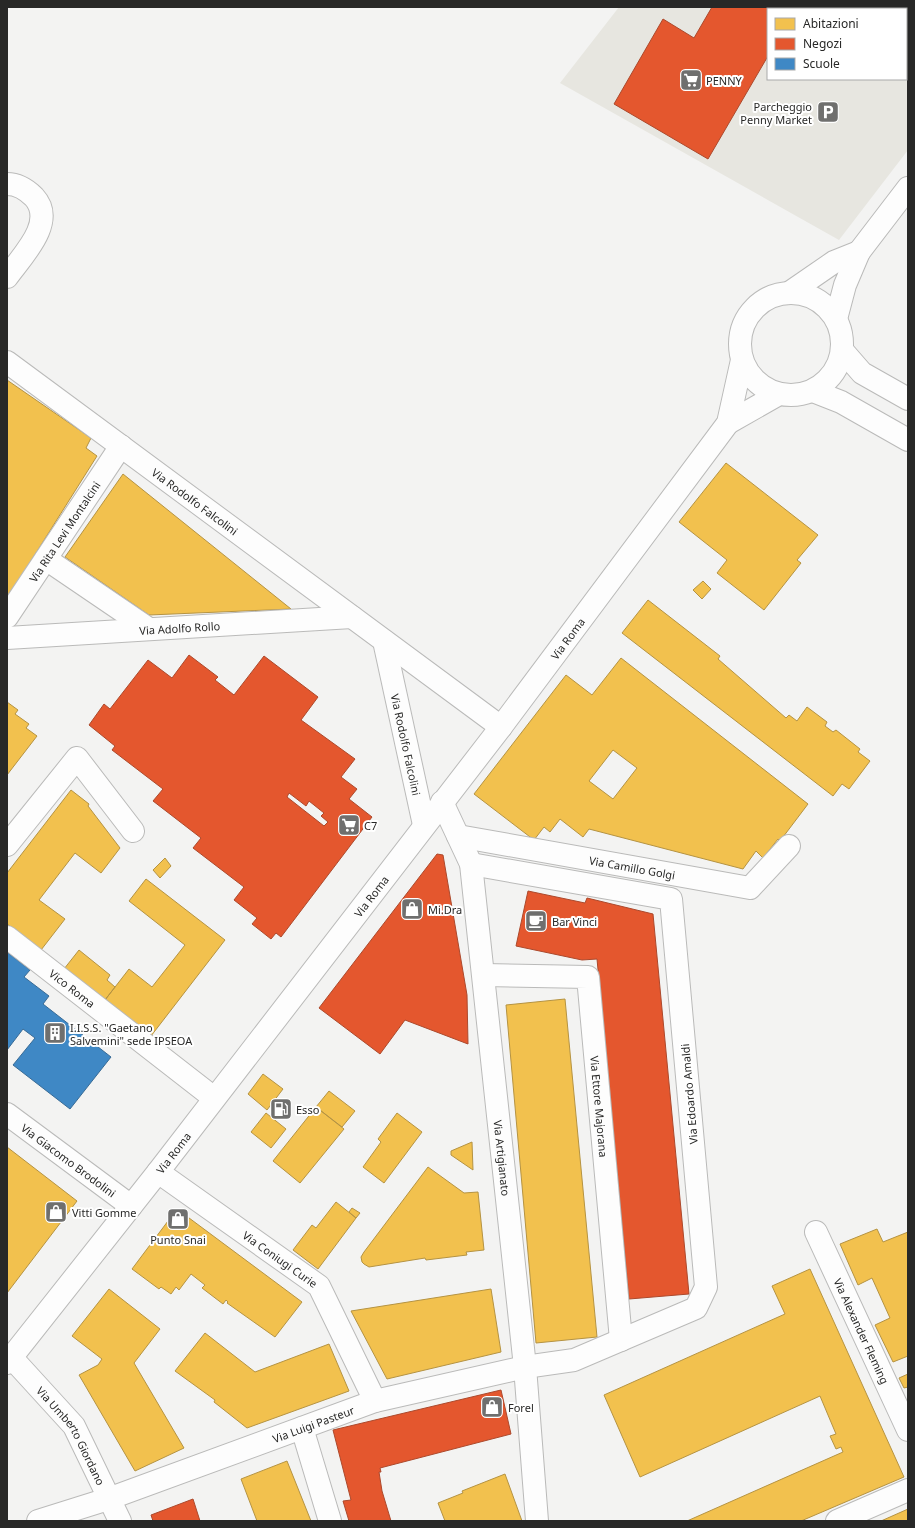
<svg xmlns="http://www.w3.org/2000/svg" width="915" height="1528" viewBox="0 0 915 1528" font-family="'Noto Sans',sans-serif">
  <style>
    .built { fill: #e7e6e0; fill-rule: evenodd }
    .homes { fill: #f2c14e; stroke: #b59342; fill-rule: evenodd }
    .shops { fill: #e4572e; stroke: #ac492c; fill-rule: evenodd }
    .schools { fill: #3f88c5; stroke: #386b96 }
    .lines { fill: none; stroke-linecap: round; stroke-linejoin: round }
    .minor-casing { stroke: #babab9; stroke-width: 24 }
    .tertiary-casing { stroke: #babab9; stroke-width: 24 }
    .minor { stroke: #fdfdfd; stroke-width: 22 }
    .tertiary { stroke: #fdfdfd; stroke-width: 22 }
    .labels { text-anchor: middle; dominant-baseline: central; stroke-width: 4; stroke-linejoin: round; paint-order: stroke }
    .poi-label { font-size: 11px; fill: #282827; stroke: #fff; text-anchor: start }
    .street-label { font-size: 11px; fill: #282827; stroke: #fff }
  </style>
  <rect width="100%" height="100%" fill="#f3f3f2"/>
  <path class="built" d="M 619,7 L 908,7 L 908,150 L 839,240 L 560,83 ZM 768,9 L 906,9 L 906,79 L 768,79 Z"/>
  <path class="homes" d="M 7,380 L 91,438 L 86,448 L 97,456 L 7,599 Z
    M 726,463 L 818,535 L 797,560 L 801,563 L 764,610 L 717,573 L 727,560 L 679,522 Z
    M 123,474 L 291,609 L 149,615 L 65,557 Z
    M 703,581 L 711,589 L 702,599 L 693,590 Z
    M 648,600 L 720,656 L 718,659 L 786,718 L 789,715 L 797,721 L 807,707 L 827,722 L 825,726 L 833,732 L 836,730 L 860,749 L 858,752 L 870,761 L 849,789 L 842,784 L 833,796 L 622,633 Z
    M 621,658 L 808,804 L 780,841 L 778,839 L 763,858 L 756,851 L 743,869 L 589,829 L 583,837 L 560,819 L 550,832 L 544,827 L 534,840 L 474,794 L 566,675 L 592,695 ZM 613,750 L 637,768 L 613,799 L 589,781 Z
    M 7,702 L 18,710 L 15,714 L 29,724 L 26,728 L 37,736 L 7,775 Z
    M 71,790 L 89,804 L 88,806 L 120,848 L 101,873 L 75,853 L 39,900 L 65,919 L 41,950 L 7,924 L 7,873 Z
    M 165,858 L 171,866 L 160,878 L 153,870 Z
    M 146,879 L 225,940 L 151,1036 L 105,1000 L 129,969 L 152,987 L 185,945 L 129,901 Z
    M 79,950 L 110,975 L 107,980 L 115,987 L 105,1000 L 64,969 Z
    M 565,999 L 597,1337 L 536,1343 L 506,1005 Z
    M 263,1074 L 283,1089 L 267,1110 L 248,1094 Z
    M 329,1091 L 355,1111 L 342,1127 L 316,1107 Z
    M 316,1107 L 344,1129 L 300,1183 L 273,1161 Z
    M 266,1113 L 286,1129 L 271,1148 L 251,1132 Z
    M 397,1113 L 422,1132 L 384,1183 L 363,1167 L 381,1142 L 378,1139 Z
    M 472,1142 L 473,1170 L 451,1155 L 451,1151 Z
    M 7,1147 L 77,1201 L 7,1293 Z
    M 428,1167 L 464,1193 L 478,1192 L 484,1250 L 466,1252 L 467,1255 L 426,1260 L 425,1258 L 369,1267 L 364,1264 L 362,1262 L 361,1257 L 364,1252 Z
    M 336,1202 L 356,1218 L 318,1269 L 293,1250 L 312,1225 L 316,1228 Z
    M 352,1208 L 360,1213 L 356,1218 L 349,1212 Z
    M 177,1209 L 302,1302 L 275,1337 L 227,1303 L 228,1302 L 226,1300 L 223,1304 L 202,1288 L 205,1285 L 191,1274 L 179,1290 L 176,1287 L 171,1294 L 161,1287 L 159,1289 L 132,1269 Z
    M 877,1229 L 883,1242 L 908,1232 L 908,1356 L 893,1362 L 875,1325 L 890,1318 L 872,1278 L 858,1285 L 840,1244 Z
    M 810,1269 L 904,1477 L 801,1521 L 687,1521 L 843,1452 L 841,1447 L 836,1449 L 830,1436 L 836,1434 L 820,1396 L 640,1477 L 604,1395 L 785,1314 L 772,1286 Z
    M 109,1289 L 160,1329 L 134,1363 L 184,1448 L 135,1471 L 79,1375 L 98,1365 L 102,1359 L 72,1336 Z
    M 491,1289 L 501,1352 L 387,1379 L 351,1311 Z
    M 205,1333 L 255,1372 L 329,1344 L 349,1391 L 247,1428 L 214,1402 L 215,1400 L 175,1371 Z
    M 908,1374 L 908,1387 L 904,1388 L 899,1378 Z
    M 287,1461 L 311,1521 L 257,1521 L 241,1479 Z
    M 505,1474 L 522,1521 L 445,1521 L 438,1503 L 463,1493 L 462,1491 Z
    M 908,1509 L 908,1521 L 881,1521 Z"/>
  <path class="shops" d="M 712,7 L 779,7 L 782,9 L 768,9 L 768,56 L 708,159 L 614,104 L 663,19 L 694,38 Z
    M 189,655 L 218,677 L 215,680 L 234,695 L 264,656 L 318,697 L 301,720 L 355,759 L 341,777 L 357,789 L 349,799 L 372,817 L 281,937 L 276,933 L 271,939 L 252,924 L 257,918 L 234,900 L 244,887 L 193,848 L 201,838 L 153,801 L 163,789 L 112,750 L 115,746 L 89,725 L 104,704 L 110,709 L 148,660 L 172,678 ZM 289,793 L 306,806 L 309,801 L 324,813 L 321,816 L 328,822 L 324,826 L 287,797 Z
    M 437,854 L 443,855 L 467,995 L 468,1044 L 405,1020 L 380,1054 L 319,1008 Z
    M 528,891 L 585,903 L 587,898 L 653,914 L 689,1294 L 629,1299 L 597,959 L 582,960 L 516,946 Z
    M 501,1390 L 511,1434 L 380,1468 L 381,1472 L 379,1472 L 382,1491 L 391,1521 L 349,1521 L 343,1501 L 351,1500 L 333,1430 Z
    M 193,1499 L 200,1521 L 153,1521 L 151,1515 Z"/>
  <path class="schools" d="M 7,952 L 30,970 L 24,977 L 49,996 L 43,1004 L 111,1057 L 70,1109 L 13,1065 L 35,1038 L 23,1029 L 7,1050 Z"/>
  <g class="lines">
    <g class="minor-casing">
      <g id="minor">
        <path d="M 7,184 C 17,184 27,190 34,197 C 57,222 22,256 7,277"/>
        <path d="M 842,350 L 862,373 L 908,399"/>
        <path id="s1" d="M 7,362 L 501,727"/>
        <path d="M 813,391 L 841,402 L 908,440"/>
        <path d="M 46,559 L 149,629"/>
        <path id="s2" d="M 7,617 L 121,446"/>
        <path id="s3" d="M 7,638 L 352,617"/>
        <path id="s4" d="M 384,641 L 424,825"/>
        <path id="s5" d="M 442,802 L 471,864 L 525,1367 L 537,1521"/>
        <path id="s6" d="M 458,836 L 750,888 L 789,846"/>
        <path d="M 7,845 L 77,758 L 133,831"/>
        <path id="s7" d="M 7,937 L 214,1098"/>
        <path id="s8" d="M 484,975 L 588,977 L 621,1340"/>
        <path id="s9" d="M 7,1114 L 131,1206"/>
        <path id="s10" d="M 158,1172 L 319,1286 L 375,1401"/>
        <path id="s11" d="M 816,1232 L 908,1430"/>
        <path id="s12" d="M 11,1357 L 74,1426 L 120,1521"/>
        <path d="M 302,1428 L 330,1521"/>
        <path id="s13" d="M 38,1521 L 108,1499 L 375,1401 L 525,1367 L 574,1360 L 696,1308 L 706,1287 L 671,899 L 471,864"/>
        <path d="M 837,1521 L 908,1490"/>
      </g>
    </g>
    <g class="tertiary-casing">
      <g id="tertiary">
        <path d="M 859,252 L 908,188"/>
        <circle cx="791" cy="344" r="51"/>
        <path d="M 789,293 L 834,262 L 859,252 L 845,285 L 836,319"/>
        <path d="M 728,423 L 779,394"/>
        <path id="s14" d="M 7,1363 L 158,1172 L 501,727 L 728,423 L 742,360"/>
      </g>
    </g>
    <use href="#minor" class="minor"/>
    <use href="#tertiary" class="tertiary"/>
  </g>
  <defs>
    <g id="supermarket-square" transform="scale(1.15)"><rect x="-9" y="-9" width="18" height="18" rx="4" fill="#6f6f6e" stroke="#fff"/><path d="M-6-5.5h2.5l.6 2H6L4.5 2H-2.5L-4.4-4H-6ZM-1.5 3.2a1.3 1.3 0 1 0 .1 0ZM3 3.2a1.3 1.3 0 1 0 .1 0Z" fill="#fff"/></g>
    <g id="parking-square" transform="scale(1.15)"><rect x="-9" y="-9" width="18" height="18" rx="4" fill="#6f6f6e" stroke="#fff"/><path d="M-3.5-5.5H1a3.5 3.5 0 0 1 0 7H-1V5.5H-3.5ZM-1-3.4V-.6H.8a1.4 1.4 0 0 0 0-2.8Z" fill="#fff"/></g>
    <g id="shop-square" transform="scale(1.15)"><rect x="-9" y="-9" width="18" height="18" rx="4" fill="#6f6f6e" stroke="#fff"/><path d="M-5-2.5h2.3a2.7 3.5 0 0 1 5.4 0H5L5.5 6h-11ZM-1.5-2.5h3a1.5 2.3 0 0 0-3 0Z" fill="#fff"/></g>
    <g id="cafe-square" transform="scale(1.15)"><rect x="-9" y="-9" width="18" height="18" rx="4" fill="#6f6f6e" stroke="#fff"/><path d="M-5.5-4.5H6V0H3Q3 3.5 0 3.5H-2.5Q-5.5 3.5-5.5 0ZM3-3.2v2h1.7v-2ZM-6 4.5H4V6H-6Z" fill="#fff"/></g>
    <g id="building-square" transform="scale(1.15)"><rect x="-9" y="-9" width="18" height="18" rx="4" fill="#6f6f6e" stroke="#fff"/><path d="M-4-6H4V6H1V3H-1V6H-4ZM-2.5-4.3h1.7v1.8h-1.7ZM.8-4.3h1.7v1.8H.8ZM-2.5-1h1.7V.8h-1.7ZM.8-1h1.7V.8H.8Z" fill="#fff"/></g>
    <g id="fuel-square" transform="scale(1.15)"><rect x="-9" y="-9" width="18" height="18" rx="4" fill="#6f6f6e" stroke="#fff"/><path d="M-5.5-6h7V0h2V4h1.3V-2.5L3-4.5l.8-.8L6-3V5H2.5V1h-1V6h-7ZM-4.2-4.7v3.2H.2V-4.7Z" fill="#fff"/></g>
  </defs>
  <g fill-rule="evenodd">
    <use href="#supermarket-square" x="691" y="80"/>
    <use href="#parking-square" x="828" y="112"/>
    <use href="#supermarket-square" x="349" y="825"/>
    <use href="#shop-square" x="412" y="909"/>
    <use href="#cafe-square" x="536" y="921"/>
    <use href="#building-square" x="55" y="1033"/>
    <use href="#fuel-square" x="281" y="1109"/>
    <use href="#shop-square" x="56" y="1212"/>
    <use href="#shop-square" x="178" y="1219"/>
    <use href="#shop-square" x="492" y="1407"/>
  </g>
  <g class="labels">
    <g class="poi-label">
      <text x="706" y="80">PENNY</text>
      <text x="812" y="106" text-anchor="end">Parcheggio<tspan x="812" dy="13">Penny Market</tspan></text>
      <text x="364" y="825">C7</text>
      <text x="428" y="909">Mi.Dra</text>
      <text x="552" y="921">Bar Vinci</text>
      <text x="70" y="1027">I.I.S.S. "Gaetano<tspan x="70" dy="13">Salvemini" sede IPSEOA</tspan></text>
      <text x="296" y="1109">Esso</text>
      <text x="72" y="1212">Vitti Gomme</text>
      <text x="178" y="1239" text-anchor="middle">Punto Snai</text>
      <text x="508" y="1407">Forel</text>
    </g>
    <g class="street-label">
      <text stroke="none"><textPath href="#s1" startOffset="234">Via Rodolfo Falcolini</textPath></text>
      <text stroke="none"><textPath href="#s2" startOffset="103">Via Rita Levi Montalcini</textPath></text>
      <text stroke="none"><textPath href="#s3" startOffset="173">Via Adolfo Rollo</textPath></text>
      <text stroke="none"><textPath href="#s14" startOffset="916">Via Roma</textPath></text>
      <text stroke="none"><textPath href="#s4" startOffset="106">Via Rodolfo Falcolini</textPath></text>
      <text stroke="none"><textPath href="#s6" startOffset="177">Via Camillo Golgi</textPath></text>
      <text stroke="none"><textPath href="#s14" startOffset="592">Via Roma</textPath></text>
      <text stroke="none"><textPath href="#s7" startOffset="83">Vico Roma</textPath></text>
      <text transform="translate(689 1094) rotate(-95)">Via Edoardo Amaldi</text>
      <text stroke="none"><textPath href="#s8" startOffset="234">Via Ettore Majorana</textPath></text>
      <text stroke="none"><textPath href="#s14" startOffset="268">Via Roma</textPath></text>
      <text stroke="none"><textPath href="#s5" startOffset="364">Via Artigianato</textPath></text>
      <text stroke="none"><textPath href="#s9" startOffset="77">Via Giacomo Brodolini</textPath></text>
      <text stroke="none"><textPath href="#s10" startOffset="150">Via Coniugi Curie</textPath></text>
      <text stroke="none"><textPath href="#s11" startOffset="109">Via Alexander Fleming</textPath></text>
      <text stroke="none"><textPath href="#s13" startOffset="292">Via Luigi Pasteur</textPath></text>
      <text stroke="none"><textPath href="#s12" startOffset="100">Via Umberto Giordano</textPath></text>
    </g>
  </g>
  <rect width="915" height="1528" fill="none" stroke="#282827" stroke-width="16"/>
  <rect x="767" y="8" width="140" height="72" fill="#ffffff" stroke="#a9a9a9"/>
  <rect x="775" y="18" width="20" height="12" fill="#f2c14e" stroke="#a9a9a9"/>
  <text x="803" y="28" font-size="12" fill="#282827">Abitazioni</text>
  <rect x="775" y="38" width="20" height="12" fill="#e4572e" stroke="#a9a9a9"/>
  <text x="803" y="48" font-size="12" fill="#282827">Negozi</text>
  <rect x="775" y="58" width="20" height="12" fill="#3f88c5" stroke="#a9a9a9"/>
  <text x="803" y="68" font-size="12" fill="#282827">Scuole</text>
</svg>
